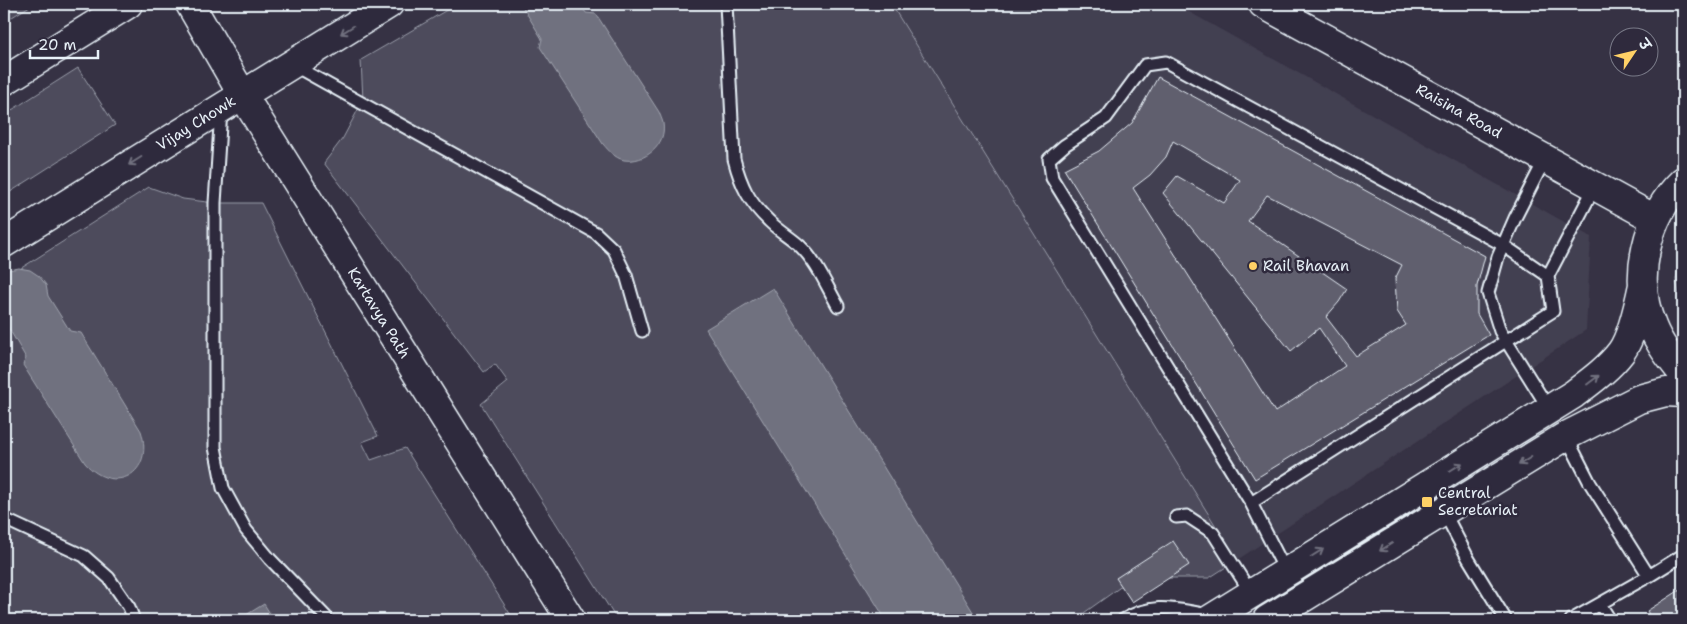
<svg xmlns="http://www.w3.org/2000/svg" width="1687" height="624" viewBox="0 0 1687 624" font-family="'Shantell Sans','Playpen Sans Deva',sans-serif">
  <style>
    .built { fill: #433f51 }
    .green { fill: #4d4b5c; stroke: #9a9eaa }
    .water { fill: #70717f; stroke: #a0a4af }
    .building { fill: #605e6e; stroke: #e8f1f8; fill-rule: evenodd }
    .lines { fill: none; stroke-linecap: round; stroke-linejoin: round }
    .service-casing { stroke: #e8f1f8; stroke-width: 15 }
    .secondary-casing { stroke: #e8f1f8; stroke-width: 31 }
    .service { stroke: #2f2a3d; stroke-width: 11 }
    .secondary { stroke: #2f2a3d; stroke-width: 28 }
    .oneway { stroke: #70707e }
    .poi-dot { fill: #ffd166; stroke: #2f2a3d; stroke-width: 2 }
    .labels { text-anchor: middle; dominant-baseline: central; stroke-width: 5; stroke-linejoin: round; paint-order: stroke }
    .street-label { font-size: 15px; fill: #e8f1f8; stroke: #2f2a3d }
    .poi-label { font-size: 15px; fill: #e8f1f8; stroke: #2f2a3d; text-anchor: start }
  </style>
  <rect width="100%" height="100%" fill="#363244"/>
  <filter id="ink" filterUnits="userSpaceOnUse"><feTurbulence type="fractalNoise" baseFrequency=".02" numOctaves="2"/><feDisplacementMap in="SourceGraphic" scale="10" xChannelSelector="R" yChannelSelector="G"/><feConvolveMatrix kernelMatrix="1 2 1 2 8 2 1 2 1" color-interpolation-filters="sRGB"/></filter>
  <g filter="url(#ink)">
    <path class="built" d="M 891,4 L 1175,4 L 1591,237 L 1586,330 L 1237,560 Z"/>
    <path class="green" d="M 4,4 L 33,4 L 4,22 Z
      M 457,4 L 891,4 L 1237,560 L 1209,578 L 1133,578 L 1074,620 L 617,620 L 481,404 L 508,382 L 495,364 L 484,372 L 324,163 L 343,138 L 363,100 L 361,60 Z
      M 78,68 L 115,125 L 4,196 L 4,115 Z
      M 149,187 L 183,199 L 215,203 L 261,203 L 378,436 L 362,442 L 371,460 L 405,448 L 514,620 L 4,620 L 4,279 Z
      M 1683,241 L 1683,315 L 1676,280 L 1681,246 Z"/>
    <path class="water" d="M 521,4 L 580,4 L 586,13 L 596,14 L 659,112 C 660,115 662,119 663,123 C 667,145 645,163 624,160 C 615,158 609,151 603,144 L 540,47 L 542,39 Z
      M 19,268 L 30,270 L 39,276 L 46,285 L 48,296 L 70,331 L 81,333 L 141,431 C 155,474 114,496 85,463 L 23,365 L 26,358 L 4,320 L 4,273 L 8,270 Z
      M 773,288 L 978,620 L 886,620 L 706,329 Z
      M 264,604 L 274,620 L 238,620 Z"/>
    <path class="building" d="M 1158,77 L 1485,256 L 1477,286 L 1477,314 L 1489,335 L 1255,479 L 1064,169 L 1099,151 L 1132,123 ZM 1173,141 L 1240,180 L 1224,203 L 1177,176 L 1163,193 L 1291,351 L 1319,328 L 1345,366 L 1275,412 L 1133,188 L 1150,175 L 1166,157 ZM 1267,195 L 1402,265 L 1395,279 L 1397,311 L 1406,325 L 1356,356 L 1326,317 L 1339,302 L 1347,289 L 1248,221 Z
      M 1173,541 L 1189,565 L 1132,602 L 1116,578 Z
      M 1683,588 L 1683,620 L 1652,620 L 1647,611 Z"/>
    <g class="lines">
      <g class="service-casing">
        <path id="service" d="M 726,4 L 734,159 C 741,186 749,202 769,221 C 778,230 790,237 799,245 C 817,262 826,285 838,306
          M 293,65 L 596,233 L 614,250 L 626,275 L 642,331
          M 221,110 L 215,203 L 215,447 L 223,488 L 246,530 L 270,559 L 326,617
          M 1545,159 L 1515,218 L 1498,257 L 1488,293 L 1500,331 L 1549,409
          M 1548,276 L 1503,245 L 1166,62 L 1145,65 L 1106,118 L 1065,145 L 1049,159 L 1052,178 L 1251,503 L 1553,311 L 1548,276 L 1595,186
          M 1566,436 L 1590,483 L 1649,576
          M 1251,503 L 1286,572
          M 1444,512 L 1468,558 L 1506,620
          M 1176,517 L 1187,516 L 1213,533 L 1251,593
          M 4,519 L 84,556 L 109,578 L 129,607 L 134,620
          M 1600,604 L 1610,620
          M 1123,620 C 1155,601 1176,610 1211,615
          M 1571,620 L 1649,576 L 1683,555"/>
      </g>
      <g class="secondary-casing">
        <path id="secondary" d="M 190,4 L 242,94 L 571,620
          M 1263,4 L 1655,219
          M 4,81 L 128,4
          M 1683,181 C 1646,216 1632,278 1652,326 C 1659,344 1671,359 1683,374
          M 4,243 L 389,4
          M 1209,620 L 1574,394 C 1591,381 1608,369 1621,352 C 1632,337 1639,304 1643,285
          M 1267,620 L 1566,436 L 1639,399 L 1666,392 L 1683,393"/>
      </g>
      <use href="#service" class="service"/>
      <use href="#secondary" class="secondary"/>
    </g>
    <defs><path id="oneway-shaft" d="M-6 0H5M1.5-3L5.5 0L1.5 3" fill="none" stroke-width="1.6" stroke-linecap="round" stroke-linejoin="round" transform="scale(1.25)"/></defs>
    <g class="oneway">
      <use href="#oneway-shaft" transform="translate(347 30) rotate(148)"/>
      <use href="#oneway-shaft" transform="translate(135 161) rotate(148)"/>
      <use href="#oneway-shaft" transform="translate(1593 380) rotate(-37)"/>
      <use href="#oneway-shaft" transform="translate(1525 461) rotate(148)"/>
      <use href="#oneway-shaft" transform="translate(1456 467) rotate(-32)"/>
      <use href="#oneway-shaft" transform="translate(1386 547) rotate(148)"/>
      <use href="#oneway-shaft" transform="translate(1317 553) rotate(-32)"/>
    </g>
  </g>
  <g class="poi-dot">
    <circle cx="1253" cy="266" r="5"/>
    <rect x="1421" y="496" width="12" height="12" rx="2.5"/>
  </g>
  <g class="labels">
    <g class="street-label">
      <text transform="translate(1459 111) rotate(29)">Raisina Road</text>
      <text transform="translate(196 123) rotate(-32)">Vijay Chowk</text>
      <text transform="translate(379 313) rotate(58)">Kartavya Path</text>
    </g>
    <g class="poi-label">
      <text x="1263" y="266">Rail Bhavan</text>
      <text x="1438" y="493">Central<tspan x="1438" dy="17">Secretariat</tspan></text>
    </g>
  </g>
  <rect width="1687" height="624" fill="none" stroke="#2f2a3d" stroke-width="20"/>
  <rect x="10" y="10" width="1667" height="604" fill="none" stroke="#e8f1f8" stroke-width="2" filter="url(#ink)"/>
  <g transform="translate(1634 52) rotate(55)"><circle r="24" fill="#2f2a3d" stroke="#797a88"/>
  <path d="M0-4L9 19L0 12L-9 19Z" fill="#ffd166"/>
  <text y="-8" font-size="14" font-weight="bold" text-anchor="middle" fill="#e8f1f8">उ</text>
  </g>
  <path d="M30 50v8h68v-8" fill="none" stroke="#e8f1f8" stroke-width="2.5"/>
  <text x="38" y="50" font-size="15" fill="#e8f1f8" stroke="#2f2a3d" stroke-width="4" paint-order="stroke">20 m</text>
</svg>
